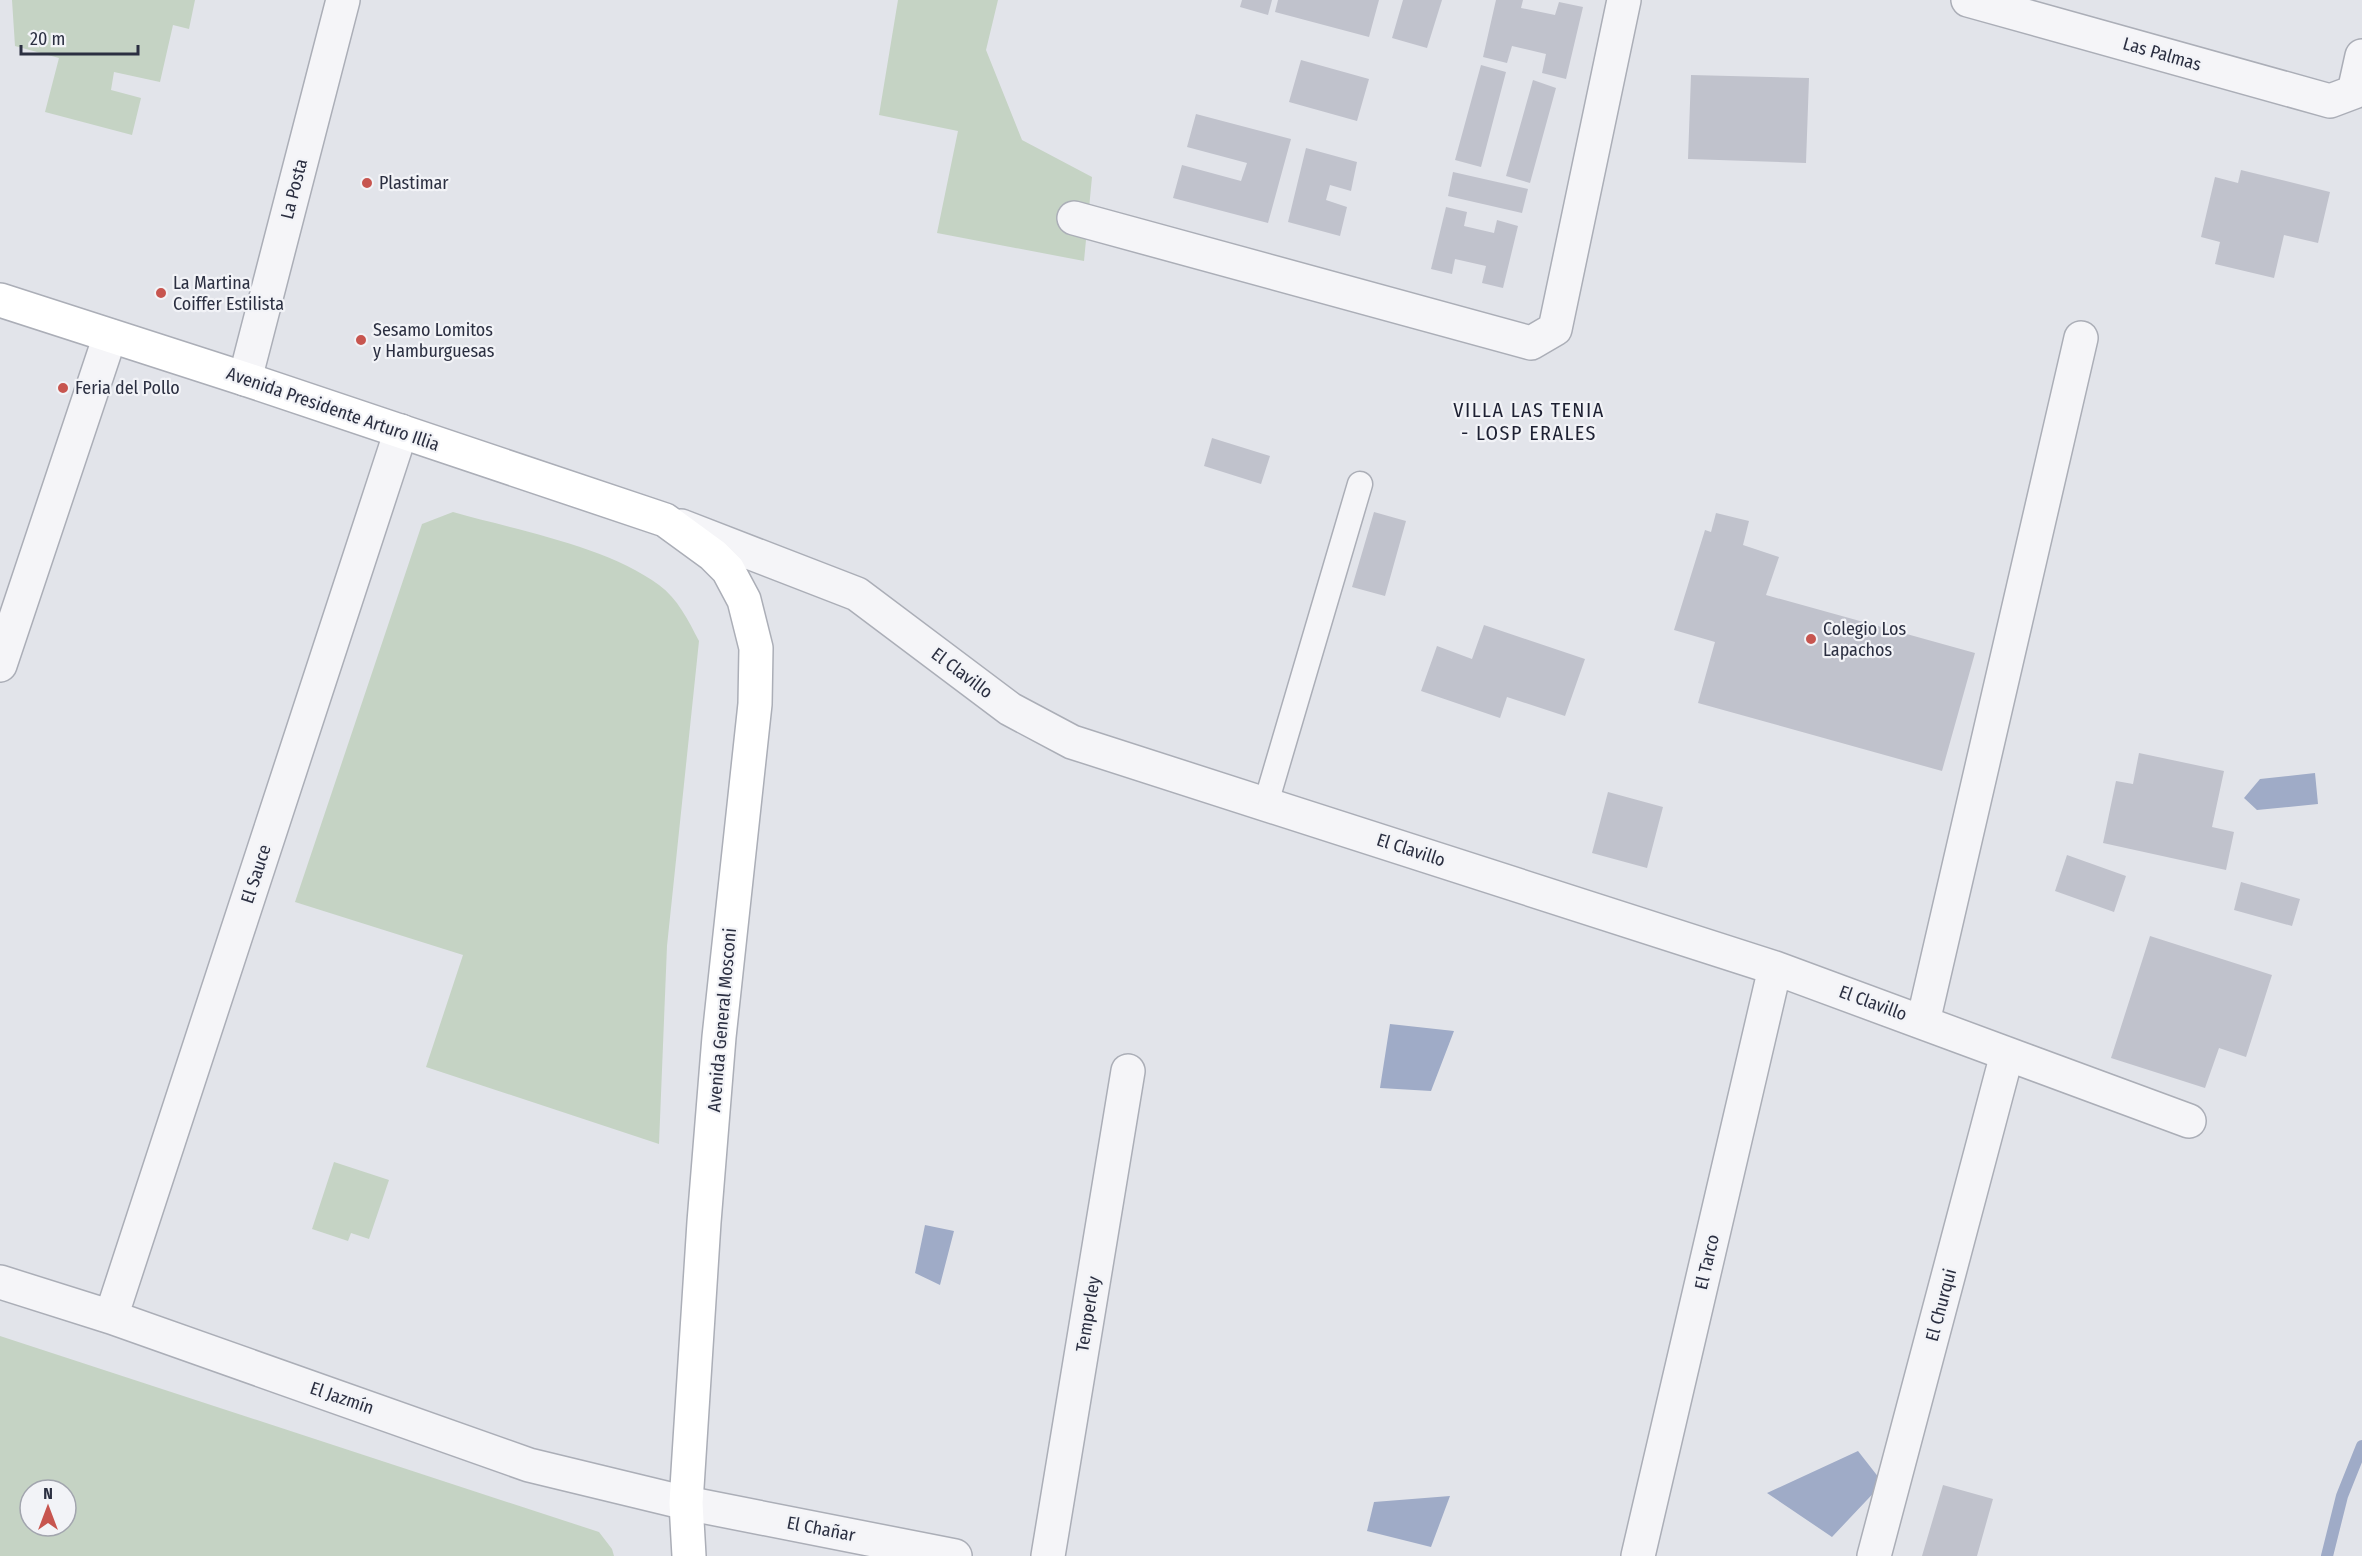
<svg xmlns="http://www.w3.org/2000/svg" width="2362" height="1556" viewBox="0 0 2362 1556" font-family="'Fira Sans Condensed',sans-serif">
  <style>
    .green { fill: #c5d3c4; fill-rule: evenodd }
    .water { fill: #9fabc7 }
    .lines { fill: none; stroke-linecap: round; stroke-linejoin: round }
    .stream { stroke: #9fabc7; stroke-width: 12 }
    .building { fill: #c0c2cc }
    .service-casing { stroke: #abaeb7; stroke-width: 27 }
    .minor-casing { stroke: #abaeb7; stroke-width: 36 }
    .secondary-casing { stroke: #abaeb7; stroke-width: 36 }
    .service { stroke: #f5f5f8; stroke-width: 24 }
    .minor { stroke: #f5f5f8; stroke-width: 33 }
    .secondary { stroke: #fff; stroke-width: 33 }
    .poi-dot { fill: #c7554f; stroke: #f2f3f7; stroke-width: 2 }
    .labels { text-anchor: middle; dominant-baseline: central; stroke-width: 4.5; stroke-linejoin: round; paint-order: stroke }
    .street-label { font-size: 18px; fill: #2b2f41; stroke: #f2f3f7 }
    .poi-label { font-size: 18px; fill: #2b2f41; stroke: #f2f3f7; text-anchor: start }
    .neighbourhood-label { font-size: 20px; letter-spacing: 1.5px; fill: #1d2032; stroke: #f2f3f7 }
  </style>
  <rect width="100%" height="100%" fill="#e2e4ea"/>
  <path class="green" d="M 12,0 L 195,0 L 189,29 L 173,25 L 160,82 L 114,72 L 111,90 L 141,98 L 132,135 L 45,112 L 59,58 L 15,46 Z
    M 898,0 L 998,0 L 986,50 L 1022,140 L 1092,177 L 1084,261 L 937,233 L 958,131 L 879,115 Z
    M 453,512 C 516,530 607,546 659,585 C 678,599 688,620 699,641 L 667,946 L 659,1144 L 426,1067 L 463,955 L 295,902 L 422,524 Z
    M 334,1162 L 389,1180 L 369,1239 L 351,1233 L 348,1241 L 312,1229 Z
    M 0,1336 L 599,1532 L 612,1549 L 614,1556 L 0,1556 ZM 30,1490 L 66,1490 L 66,1526 L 30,1526 Z"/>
  <path class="water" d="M 2315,773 L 2318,804 L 2257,810 L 2244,798 L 2260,779 Z
    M 1390,1024 L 1454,1031 L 1431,1091 L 1380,1088 Z
    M 925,1225 L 954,1231 L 940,1285 L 915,1273 Z
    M 1858,1451 L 1883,1483 L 1832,1537 L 1767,1493 Z
    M 1450,1496 L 1431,1547 L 1367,1531 L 1374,1502 Z"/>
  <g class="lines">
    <path class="stream" d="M 2327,1556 L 2342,1496 L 2362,1446"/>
  </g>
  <path class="building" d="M 1242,0 L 1272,0 L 1268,15 L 1240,7 Z
    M 1278,0 L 1379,0 L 1369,37 L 1275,12 Z
    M 1403,0 L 1442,0 L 1427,48 L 1392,38 Z
    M 1496,0 L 1523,0 L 1521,8 L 1555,15 L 1559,2 L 1583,7 L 1566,79 L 1542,73 L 1546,54 L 1512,46 L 1507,63 L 1483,57 Z
    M 1301,60 L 1369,79 L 1357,121 L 1289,102 Z
    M 1481,65 L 1506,72 L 1481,167 L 1455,160 Z
    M 1691,75 L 1809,78 L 1806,163 L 1688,159 Z
    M 1533,80 L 1556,88 L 1530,183 L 1506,176 Z
    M 1196,114 L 1291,139 L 1268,223 L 1173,198 L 1182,165 L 1241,181 L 1247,163 L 1187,147 Z
    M 1306,148 L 1357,162 L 1351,191 L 1330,185 L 1326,200 L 1347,207 L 1340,236 L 1288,222 Z
    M 2241,170 L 2330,192 L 2318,243 L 2284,235 L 2274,278 L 2215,264 L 2220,242 L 2201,237 L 2215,177 L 2238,183 Z
    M 1453,172 L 1528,189 L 1522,213 L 1448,196 Z
    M 1446,207 L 1467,212 L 1464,226 L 1494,233 L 1497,220 L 1518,226 L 1503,288 L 1482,283 L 1486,266 L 1455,259 L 1452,274 L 1431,269 Z
    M 1212,438 L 1270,456 L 1261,484 L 1204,466 Z
    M 1374,512 L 1406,521 L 1385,596 L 1352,587 Z
    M 1716,513 L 1749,521 L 1743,545 L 1779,557 L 1766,595 L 1975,653 L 1942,771 L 1698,703 L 1715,642 L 1674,630 L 1705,530 L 1711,532 Z
    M 1484,625 L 1585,659 L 1565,716 L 1507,697 L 1500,718 L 1421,691 L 1437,646 L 1472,659 Z
    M 2139,753 L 2224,771 L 2212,827 L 2234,832 L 2226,870 L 2103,843 L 2116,781 L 2133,784 Z
    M 1608,792 L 1663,807 L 1647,868 L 1592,853 Z
    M 2067,855 L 2126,876 L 2114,912 L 2055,891 Z
    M 2241,882 L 2300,899 L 2292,926 L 2234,910 Z
    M 2150,936 L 2272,975 L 2246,1057 L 2219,1048 L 2205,1088 L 2111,1058 Z
    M 1943,1485 L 1993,1499 L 1977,1556 L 1922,1556 Z"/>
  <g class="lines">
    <g class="service-casing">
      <path id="service" d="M 1266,803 L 1360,484"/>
    </g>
    <g class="minor-casing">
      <path id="minor" d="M 1968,0 L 2330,101 L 2354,92 L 2362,56
        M 1074,218 L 1531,343 L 1555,329 L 1624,0
        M 245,379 L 343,0
        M 681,526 L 857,594 L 1010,709 L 1072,742 L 1775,968 L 2189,1121
        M 0,665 L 110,336
        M 1923,1022 L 2081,338
        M 0,1282 L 111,1317 L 529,1465 L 686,1503 L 955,1556
        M 111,1317 L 401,431
        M 1048,1556 L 1128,1071
        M 1638,1556 L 1775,968
        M 1874,1556 L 2007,1054"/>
    </g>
    <g class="secondary-casing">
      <path id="secondary" d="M 0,300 L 245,379 L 665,520 L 713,555 L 728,570 L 744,600 L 756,648 L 755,704 L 719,1037 L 704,1222 L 686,1503 L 689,1556"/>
    </g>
    <use href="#service" class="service"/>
    <use href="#minor" class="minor"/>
    <use href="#secondary" class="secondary"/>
  </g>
  <g class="poi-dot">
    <circle cx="367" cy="183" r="6"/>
    <circle cx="161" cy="293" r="6"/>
    <circle cx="361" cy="340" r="6"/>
    <circle cx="63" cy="388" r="6"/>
    <circle cx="1811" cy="639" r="6"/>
  </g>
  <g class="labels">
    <g class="street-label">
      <text transform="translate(2162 54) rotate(16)">Las Palmas</text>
      <text transform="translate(294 189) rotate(-76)">La Posta</text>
      <text transform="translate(333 409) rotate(19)">Avenida Presidente Arturo Illia</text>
      <text transform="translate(962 673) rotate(37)">El Clavillo</text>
      <text transform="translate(1411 850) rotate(18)">El Clavillo</text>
      <text transform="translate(256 874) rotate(-72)">El Sauce</text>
      <text transform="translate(1873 1003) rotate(20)">El Clavillo</text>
      <text transform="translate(722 1020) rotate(-85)">Avenida General Mosconi</text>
      <text transform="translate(1707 1262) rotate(-77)">El Tarco</text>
      <text transform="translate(1941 1305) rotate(-75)">El Churqui</text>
      <text transform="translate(1088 1314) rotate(-81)">Temperley</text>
      <text transform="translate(342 1398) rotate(19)">El Jazmín</text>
      <text transform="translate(821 1529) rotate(11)">El Chañar</text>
    </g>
    <g class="poi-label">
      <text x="379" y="183">Plastimar</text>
      <text x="173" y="283">La Martina<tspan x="173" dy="21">Coiffer Estilista</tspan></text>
      <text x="373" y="330">Sesamo Lomitos<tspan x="373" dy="21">y Hamburguesas</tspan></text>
      <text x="75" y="388">Feria del Pollo</text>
      <text x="1823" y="629">Colegio Los<tspan x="1823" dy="21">Lapachos</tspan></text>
    </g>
    <g class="neighbourhood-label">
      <text x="1529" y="410">VILLA LAS TENIA<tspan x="1529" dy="23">- LOSP ERALES</tspan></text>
    </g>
  </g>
  <g transform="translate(48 1508)"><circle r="28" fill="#f2f3f7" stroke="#a2a5ae" stroke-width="1.5"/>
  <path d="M0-4.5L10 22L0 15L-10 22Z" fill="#c7554f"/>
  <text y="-9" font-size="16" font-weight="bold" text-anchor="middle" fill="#2b2f41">N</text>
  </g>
  <path d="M21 45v9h117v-9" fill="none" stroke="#2b2f41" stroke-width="3"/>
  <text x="30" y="45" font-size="18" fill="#2b2f41" stroke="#f2f3f7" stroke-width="4.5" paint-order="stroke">20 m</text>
</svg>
